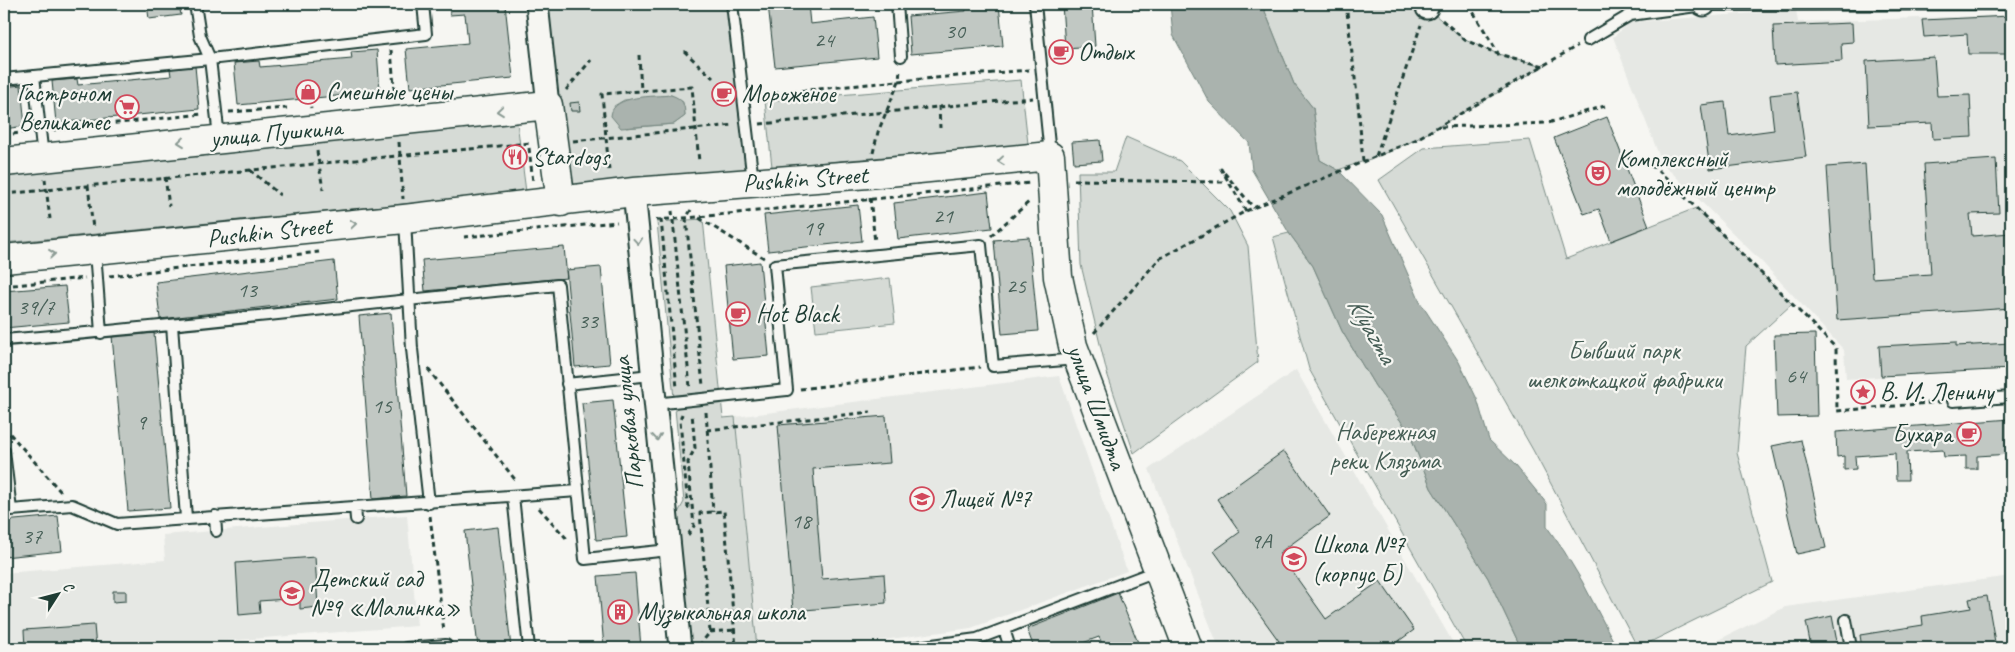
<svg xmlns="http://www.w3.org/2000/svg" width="2015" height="652" viewBox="0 0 2015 652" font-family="Caveat,sans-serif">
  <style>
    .built { fill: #e6e8e4 }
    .green { fill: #d6dbd6; stroke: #7a8c85; fill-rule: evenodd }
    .water { fill: #aab3ae; stroke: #72847d }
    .building { fill: #c1c8c3; stroke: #1f3d34 }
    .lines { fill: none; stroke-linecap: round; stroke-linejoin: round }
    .lane-casing { stroke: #1f3d34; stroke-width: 14 }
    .street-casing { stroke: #1f3d34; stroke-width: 25 }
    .secondary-casing { stroke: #1f3d34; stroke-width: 31 }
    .path { stroke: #1f3d34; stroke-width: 3; stroke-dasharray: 5 4; stroke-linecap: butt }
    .lane { stroke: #f6f6f2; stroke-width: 10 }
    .street { stroke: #f6f6f2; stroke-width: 21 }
    .secondary { stroke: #f6f6f2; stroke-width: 28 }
    .oneway { stroke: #8a9a93 }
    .labels { text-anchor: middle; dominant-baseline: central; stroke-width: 4.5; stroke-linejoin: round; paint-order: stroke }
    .number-label { font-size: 22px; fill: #486058 }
    .poi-label { font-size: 25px; fill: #1f3d34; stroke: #f6f6f2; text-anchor: start }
    .street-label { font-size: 25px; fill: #1f3d34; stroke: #f6f6f2 }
    .park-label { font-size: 25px; fill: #445d54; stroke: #f6f6f2 }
    .water-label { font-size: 26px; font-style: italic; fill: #425a52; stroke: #f6f6f2 }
  </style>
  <rect width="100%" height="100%" fill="#f6f6f2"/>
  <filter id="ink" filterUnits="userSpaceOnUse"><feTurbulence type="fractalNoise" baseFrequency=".02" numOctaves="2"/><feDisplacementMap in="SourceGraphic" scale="10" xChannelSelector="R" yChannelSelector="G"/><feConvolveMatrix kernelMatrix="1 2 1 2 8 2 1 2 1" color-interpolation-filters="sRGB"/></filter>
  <g filter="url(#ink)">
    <path class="built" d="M 1796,10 L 1798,22 L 2011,15 L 2011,369 L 1846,379 L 1844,350 L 1760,260 L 1662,163 L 1613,37 L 1631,22 Z
      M 1296,370 L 1456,648 L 1219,648 L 1149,469 Z
      M 1059,376 L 1127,571 L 971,628 L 825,648 L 757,648 L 735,417 Z
      M 407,515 L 417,626 L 175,645 L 175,648 L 4,648 L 4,573 L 165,560 L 163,535 Z
      M 2011,576 L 2011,648 L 1702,648 L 1785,607 Z"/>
    <path class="green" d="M 537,4 L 732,4 L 754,183 L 561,202 ZM 671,95 L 683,102 L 685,116 L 674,124 L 626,128 L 614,106 L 624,100 Z
      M 1262,4 L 1422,4 L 1465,40 L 1498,54 L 1544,66 L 1415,140 L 1376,157 L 1338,170 L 1320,160 L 1313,108 L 1294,84 Z
      M 1021,80 L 1028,144 L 772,167 L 765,101 Z
      M 517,122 L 526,192 L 4,243 L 4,175 Z
      M 1126,137 L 1180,161 L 1230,211 L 1248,246 L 1258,362 L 1134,453 L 1107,373 L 1081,265 L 1078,172 L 1114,172 Z
      M 1530,140 L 1566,259 L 1696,208 L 1792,304 L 1746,346 L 1737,453 L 1772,582 L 1638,648 L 1533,450 L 1379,180 L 1424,148 Z
      M 703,219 L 723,418 L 735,417 L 757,648 L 686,648 L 673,522 L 684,502 L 657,222 Z
      M 1289,233 L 1313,266 L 1342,331 L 1375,386 L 1409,432 L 1431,488 L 1488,578 L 1521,648 L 1467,648 L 1309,369 L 1273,237 Z
      M 890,278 L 895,323 L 816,331 L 811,287 Z"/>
    <path class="water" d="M 1170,4 L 1262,4 L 1294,84 L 1313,108 L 1320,160 L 1338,170 L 1382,215 L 1420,302 L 1459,362 L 1477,399 L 1489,440 L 1516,466 L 1547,504 L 1547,527 L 1564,551 L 1582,581 L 1617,648 L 1521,648 L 1488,578 L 1431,488 L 1409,432 L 1375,386 L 1342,331 L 1313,266 L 1289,233 L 1252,170 L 1249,143 L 1209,102 L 1173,35 Z
      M 671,95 C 683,99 685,104 685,116 L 674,124 L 621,128 L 611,116 C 612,94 655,97 671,95 Z"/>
    <path class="building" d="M 147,4 L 179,4 L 181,15 L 149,19 Z
      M 449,4 L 505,4 L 513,78 L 410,88 L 406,49 L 468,43 L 465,14 L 450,15 Z
      M 768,4 L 808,4 L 810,24 L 873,17 L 877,57 L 775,67 Z
      M 965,4 L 999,4 L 1003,46 L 911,54 L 908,16 L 966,11 Z
      M 1062,4 L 1092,4 L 1095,46 L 1065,48 Z
      M 2011,16 L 2011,54 L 1968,54 L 1967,34 L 1924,37 L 1922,20 Z
      M 1852,23 L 1853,42 L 1841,43 L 1842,61 L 1775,65 L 1773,26 Z
      M 377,50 L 380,92 L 238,105 L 234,63 L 259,61 L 260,67 L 352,59 L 351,52 Z
      M 1934,57 L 1937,96 L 1970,95 L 1972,137 L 1933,139 L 1932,123 L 1869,126 L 1866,61 Z
      M 195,66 L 199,109 L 56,123 L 52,81 L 77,79 L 78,85 L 171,76 L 170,69 Z
      M 21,85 L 25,126 L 4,129 L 4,87 Z
      M 1797,92 L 1806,157 L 1710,169 L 1701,105 L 1725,102 L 1729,136 L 1774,130 L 1770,95 Z
      M 579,102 L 580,111 L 571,111 L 570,103 Z
      M 1607,117 L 1649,226 L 1611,241 L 1599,209 L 1584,214 L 1554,138 Z
      M 1100,140 L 1102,161 L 1074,163 L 1072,142 Z
      M 1996,159 L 1999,213 L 1970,214 L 1972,236 L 2011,233 L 2011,308 L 1837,320 L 1827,167 L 1865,164 L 1872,278 L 1931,274 L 1924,164 Z
      M 988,192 L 992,228 L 898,239 L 894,203 Z
      M 858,205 L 862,241 L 768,251 L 764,215 Z
      M 1029,237 L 1038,331 L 1002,334 L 994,240 Z
      M 564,247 L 567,278 L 425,291 L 422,260 Z
      M 334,261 L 338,299 L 160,319 L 156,282 Z
      M 760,262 L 769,356 L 733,359 L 724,266 Z
      M 601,267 L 610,364 L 575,367 L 566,270 Z
      M 65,286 L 69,322 L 4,328 L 4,291 Z
      M 391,313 L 406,496 L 373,499 L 359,316 Z
      M 154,333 L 170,508 L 128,511 L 112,336 Z
      M 1815,334 L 1817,416 L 1777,417 L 1774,335 Z
      M 1956,342 L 1956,346 L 2011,343 L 2011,369 L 1881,376 L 1879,346 Z
      M 613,400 L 627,537 L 596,540 L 582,403 Z
      M 886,416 L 890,463 L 813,469 L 822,579 L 884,574 L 886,603 L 793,611 L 778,425 Z
      M 2011,419 L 2011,454 L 1977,456 L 1977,469 L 1966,469 L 1966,456 L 1944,457 L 1943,450 L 1907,452 L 1908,480 L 1896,480 L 1895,453 L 1855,456 L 1856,469 L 1844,470 L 1844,456 L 1837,457 L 1836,432 Z
      M 1801,440 L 1826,548 L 1797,554 L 1772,446 Z
      M 1284,451 L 1330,516 L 1279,553 L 1326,619 L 1380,581 L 1414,630 L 1389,648 L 1284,648 L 1214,551 L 1240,532 L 1217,499 Z
      M 58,516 L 62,551 L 4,557 L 4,521 Z
      M 498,527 L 511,648 L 478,648 L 465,531 Z
      M 315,557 L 318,607 L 300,609 L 300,598 L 259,601 L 260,613 L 239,615 L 236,563 Z
      M 635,573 L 641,648 L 604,648 L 598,576 Z
      M 113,591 L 126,591 L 126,601 L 113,602 Z
      M 1118,593 L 1139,645 L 1129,648 L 1104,648 L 1099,637 L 1069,648 L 1034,648 L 1027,629 Z
      M 1987,596 L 1996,648 L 1862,648 L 1860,635 L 1923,625 L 1922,616 L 1971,608 L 1969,599 Z
      M 1832,616 L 1837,642 L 1811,647 L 1806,622 Z
      M 94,625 L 96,648 L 25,648 L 24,630 Z"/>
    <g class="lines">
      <g class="lane-casing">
        <path id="lane" d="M 195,4 L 200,36 L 210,59 L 219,137
          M 732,4 L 753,181
          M 897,4 L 901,56
          M 1035,4 L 1050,155
          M 1588,40 L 1630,15 L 1704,5 L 2011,4
          M 34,76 L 43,157
          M 4,79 L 210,59 L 426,34 L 423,4
          M 405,220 L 412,349 L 429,503
          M 95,251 L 101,333
          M 172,325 L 186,518
          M 4,340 C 189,326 373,302 558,285 L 585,559 L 669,550
          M 567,384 L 651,375
          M 1953,401 L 2011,397
          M 654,404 L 787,390 L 775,265 L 981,245 L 993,366 L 1077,359
          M 4,451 L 11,510 L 72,505 L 117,524 L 578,491
          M 513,496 L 529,648
          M 355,507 L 356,519
          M 215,516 L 216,531
          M 1846,620 L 1851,648
          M 1004,629 L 1010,648
          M 406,648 L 446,645 L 446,648
          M 910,648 L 977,639 L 1156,571"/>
      </g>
      <g class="street-casing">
        <path id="street" d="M 537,4 L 548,105
          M 1702,4 L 1704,5
          M 1427,8 L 1428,4
          M 634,192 L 680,648"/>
      </g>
      <g class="secondary-casing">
        <path id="secondary" d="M 4,162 L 548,105 L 561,202
          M 4,259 L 404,219 L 634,192 L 868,174 L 1050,156 L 1058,277 L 1073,346 L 1188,648"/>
      </g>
      <path class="path" d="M 577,4 L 585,7
        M 1346,4 L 1358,103 L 1363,162
        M 1471,4 L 1472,10 L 1498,53
        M 1442,20 L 1465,40 L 1498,54 L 1544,66
        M 391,50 L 395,99
        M 684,51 L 713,78
        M 639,55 L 641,91
        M 566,90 L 591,60
        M 758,97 L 758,95 L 899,81 L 1029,70
        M 309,98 L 311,108
        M 939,106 L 940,128
        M 229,112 L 287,108
        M 760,124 L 1033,98
        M 1441,127 L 1548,123 L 1605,106
        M 52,130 L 203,114
        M 4,135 L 29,132
        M 573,141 L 734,125
        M 399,142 L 403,199
        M 529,148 L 533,182
        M 317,151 L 323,190
        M 873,153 L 878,132 L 899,81 L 900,69
        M 1376,156 L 1421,25
        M 1625,156 L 1656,168 L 1836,348 L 1837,411 L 1941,402
        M 250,170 L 280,195
        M 609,170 L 602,94 L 692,87 L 699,162
        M 165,177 L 169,206
        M 45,179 L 50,219
        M 1074,180 L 1223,182
        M 88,185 L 93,229
        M 4,194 L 531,143
        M 870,198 L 875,242
        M 691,210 L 686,218 L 703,386
        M 672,211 L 690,387
        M 1246,211 L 1221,169 L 1254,208
        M 699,218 L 764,258
        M 661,219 L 677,388
        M 656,220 L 698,217 L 1030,183
        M 991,236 L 1031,200
        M 464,237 L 617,222
        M 109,276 L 319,252
        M 4,286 L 85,278
        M 1094,333 L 1159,259 L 1246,211 L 1415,140 L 1577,46
        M 428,369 L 517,482
        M 800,389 L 980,367
        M 706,412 L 713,512
        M 682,414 L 680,421 L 688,507 L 686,511
        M 4,427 L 61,492
        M 707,430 L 871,412
        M 539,508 L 568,540
        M 430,516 L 444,632
        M 688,535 L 694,526 L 688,462 L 695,448 L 692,413
        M 710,632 L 735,630
        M 699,646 L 710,632 L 700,513 L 724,511 L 736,648"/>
      <use href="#lane" class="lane"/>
      <use href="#street" class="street"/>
      <use href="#secondary" class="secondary"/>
    </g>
    <defs><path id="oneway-chevron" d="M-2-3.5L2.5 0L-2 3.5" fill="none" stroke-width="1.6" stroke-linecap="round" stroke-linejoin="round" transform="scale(1.25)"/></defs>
    <g class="oneway">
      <use href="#oneway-chevron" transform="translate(500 111) rotate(174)"/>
      <use href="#oneway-chevron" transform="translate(181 142) rotate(174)"/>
      <use href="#oneway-chevron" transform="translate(1001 161) rotate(174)"/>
      <use href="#oneway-chevron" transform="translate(353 224) rotate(-6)"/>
      <use href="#oneway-chevron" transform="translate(638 241) rotate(85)"/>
      <use href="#oneway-chevron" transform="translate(52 254) rotate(-6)"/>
      <use href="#oneway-chevron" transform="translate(657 437) rotate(84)"/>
    </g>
  </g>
  <defs>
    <g id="cafe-ring" transform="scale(1.25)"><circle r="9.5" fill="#f6f6f2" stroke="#d1495b" stroke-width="1.5"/><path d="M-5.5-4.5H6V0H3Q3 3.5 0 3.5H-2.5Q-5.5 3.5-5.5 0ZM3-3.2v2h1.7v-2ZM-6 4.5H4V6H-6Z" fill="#d1495b"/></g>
    <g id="shop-ring" transform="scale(1.25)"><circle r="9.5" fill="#f6f6f2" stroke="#d1495b" stroke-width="1.5"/><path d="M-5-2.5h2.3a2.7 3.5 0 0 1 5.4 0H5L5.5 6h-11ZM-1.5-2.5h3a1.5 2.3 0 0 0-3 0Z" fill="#d1495b"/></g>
    <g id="supermarket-ring" transform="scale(1.25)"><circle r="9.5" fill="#f6f6f2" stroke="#d1495b" stroke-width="1.5"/><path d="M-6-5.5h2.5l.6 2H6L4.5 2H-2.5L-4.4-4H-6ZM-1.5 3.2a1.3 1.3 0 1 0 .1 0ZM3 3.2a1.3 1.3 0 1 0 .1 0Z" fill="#d1495b"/></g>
    <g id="restaurant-ring" transform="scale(1.25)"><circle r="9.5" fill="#f6f6f2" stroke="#d1495b" stroke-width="1.5"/><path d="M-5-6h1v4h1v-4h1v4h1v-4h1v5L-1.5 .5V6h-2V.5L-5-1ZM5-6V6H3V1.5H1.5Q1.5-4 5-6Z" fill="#d1495b"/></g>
    <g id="theatre-ring" transform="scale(1.25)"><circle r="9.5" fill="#f6f6f2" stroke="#d1495b" stroke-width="1.5"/><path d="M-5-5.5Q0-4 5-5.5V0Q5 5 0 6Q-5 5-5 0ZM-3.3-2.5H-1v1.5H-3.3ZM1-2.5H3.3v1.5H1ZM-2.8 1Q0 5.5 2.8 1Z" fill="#d1495b"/></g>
    <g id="sight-ring" transform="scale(1.25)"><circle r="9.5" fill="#f6f6f2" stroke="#d1495b" stroke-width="1.5"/><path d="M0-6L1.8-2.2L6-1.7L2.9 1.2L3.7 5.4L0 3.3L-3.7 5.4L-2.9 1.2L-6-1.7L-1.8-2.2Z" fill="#d1495b"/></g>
    <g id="school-ring" transform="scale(1.25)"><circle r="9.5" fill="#f6f6f2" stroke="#d1495b" stroke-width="1.5"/><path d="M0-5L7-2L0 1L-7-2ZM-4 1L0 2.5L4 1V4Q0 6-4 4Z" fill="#d1495b"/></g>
    <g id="building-ring" transform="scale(1.25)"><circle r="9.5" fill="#f6f6f2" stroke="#d1495b" stroke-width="1.5"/><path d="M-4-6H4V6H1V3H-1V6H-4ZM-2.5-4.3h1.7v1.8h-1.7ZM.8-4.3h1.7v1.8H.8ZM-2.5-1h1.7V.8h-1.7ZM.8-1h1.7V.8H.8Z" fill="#d1495b"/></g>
  </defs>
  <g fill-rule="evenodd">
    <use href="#cafe-ring" x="1061" y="52"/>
    <use href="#shop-ring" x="308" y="92"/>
    <use href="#cafe-ring" x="724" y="94"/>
    <use href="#supermarket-ring" x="127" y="107"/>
    <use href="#restaurant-ring" x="515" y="157"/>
    <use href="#theatre-ring" x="1598" y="173"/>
    <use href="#cafe-ring" x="738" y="314"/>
    <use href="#sight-ring" x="1863" y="392"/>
    <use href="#cafe-ring" x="1969" y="434"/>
    <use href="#school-ring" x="922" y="499"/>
    <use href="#school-ring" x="1294" y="559"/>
    <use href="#school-ring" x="292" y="593"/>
    <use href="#building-ring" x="620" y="612"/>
  </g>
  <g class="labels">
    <g class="number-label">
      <text x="955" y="31">30</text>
      <text x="824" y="40">24</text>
      <text x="943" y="216">21</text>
      <text x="813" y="228">19</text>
      <text x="1016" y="286">25</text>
      <text x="247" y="290">13</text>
      <text x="36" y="307">39/7</text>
      <text x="588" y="321">33</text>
      <text x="1796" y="376">64</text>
      <text x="382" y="406">15</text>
      <text x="141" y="422">9</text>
      <text x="801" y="521">18</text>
      <text x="32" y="536">37</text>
      <text x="1261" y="541">9А</text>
    </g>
    <g class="poi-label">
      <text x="1078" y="52">Отдых</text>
      <text x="326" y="92">Смешные цены</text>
      <text x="110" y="93" text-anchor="end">Гастроном<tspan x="110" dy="29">Великатес</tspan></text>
      <text x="742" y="94">Мороженое</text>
      <text x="532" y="157">Stardogs</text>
      <text x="1616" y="159">Комплексный<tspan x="1616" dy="29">молодёжный центр</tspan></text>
      <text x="756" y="314">Hot Black</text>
      <text x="1880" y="392">В. И. Ленину</text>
      <text x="1952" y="434" text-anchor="end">Бухара</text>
      <text x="940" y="499">Лицей №7</text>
      <text x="1312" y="545">Школа №7<tspan x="1312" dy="29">(корпус Б)</tspan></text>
      <text x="310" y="579">Детский сад<tspan x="310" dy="29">№9 «Малинка»</tspan></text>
      <text x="638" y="612">Музыкальная школа</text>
    </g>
    <g class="street-label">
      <text transform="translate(276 133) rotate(-5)">улица Пушкина</text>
      <text transform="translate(805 179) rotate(-4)">Pushkin Street</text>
      <text transform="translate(269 232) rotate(-6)">Pushkin Street</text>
      <text transform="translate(1097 407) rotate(70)">улица Шмидта</text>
      <text transform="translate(628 423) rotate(-96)">Парковая улица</text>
    </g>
    <g class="park-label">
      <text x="1624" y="351">Бывший парк<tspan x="1624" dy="29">шелкоткацкой фабрики</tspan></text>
      <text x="1385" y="432">Набережная<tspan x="1385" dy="29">реки Клязьма</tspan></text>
    </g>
    <g class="water-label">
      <text transform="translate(1372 330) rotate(60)">Klyazma</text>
    </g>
  </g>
  <rect width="2015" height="652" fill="none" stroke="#f6f6f2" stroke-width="20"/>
  <rect x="10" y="10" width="1995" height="632" fill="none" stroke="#1f3d34" stroke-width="2" filter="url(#ink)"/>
  <g transform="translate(58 594) rotate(54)" stroke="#f6f6f2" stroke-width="4" paint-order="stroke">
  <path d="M0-4L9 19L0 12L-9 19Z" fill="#1f3d34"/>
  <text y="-8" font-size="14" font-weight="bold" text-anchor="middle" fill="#1f3d34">С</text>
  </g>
</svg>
